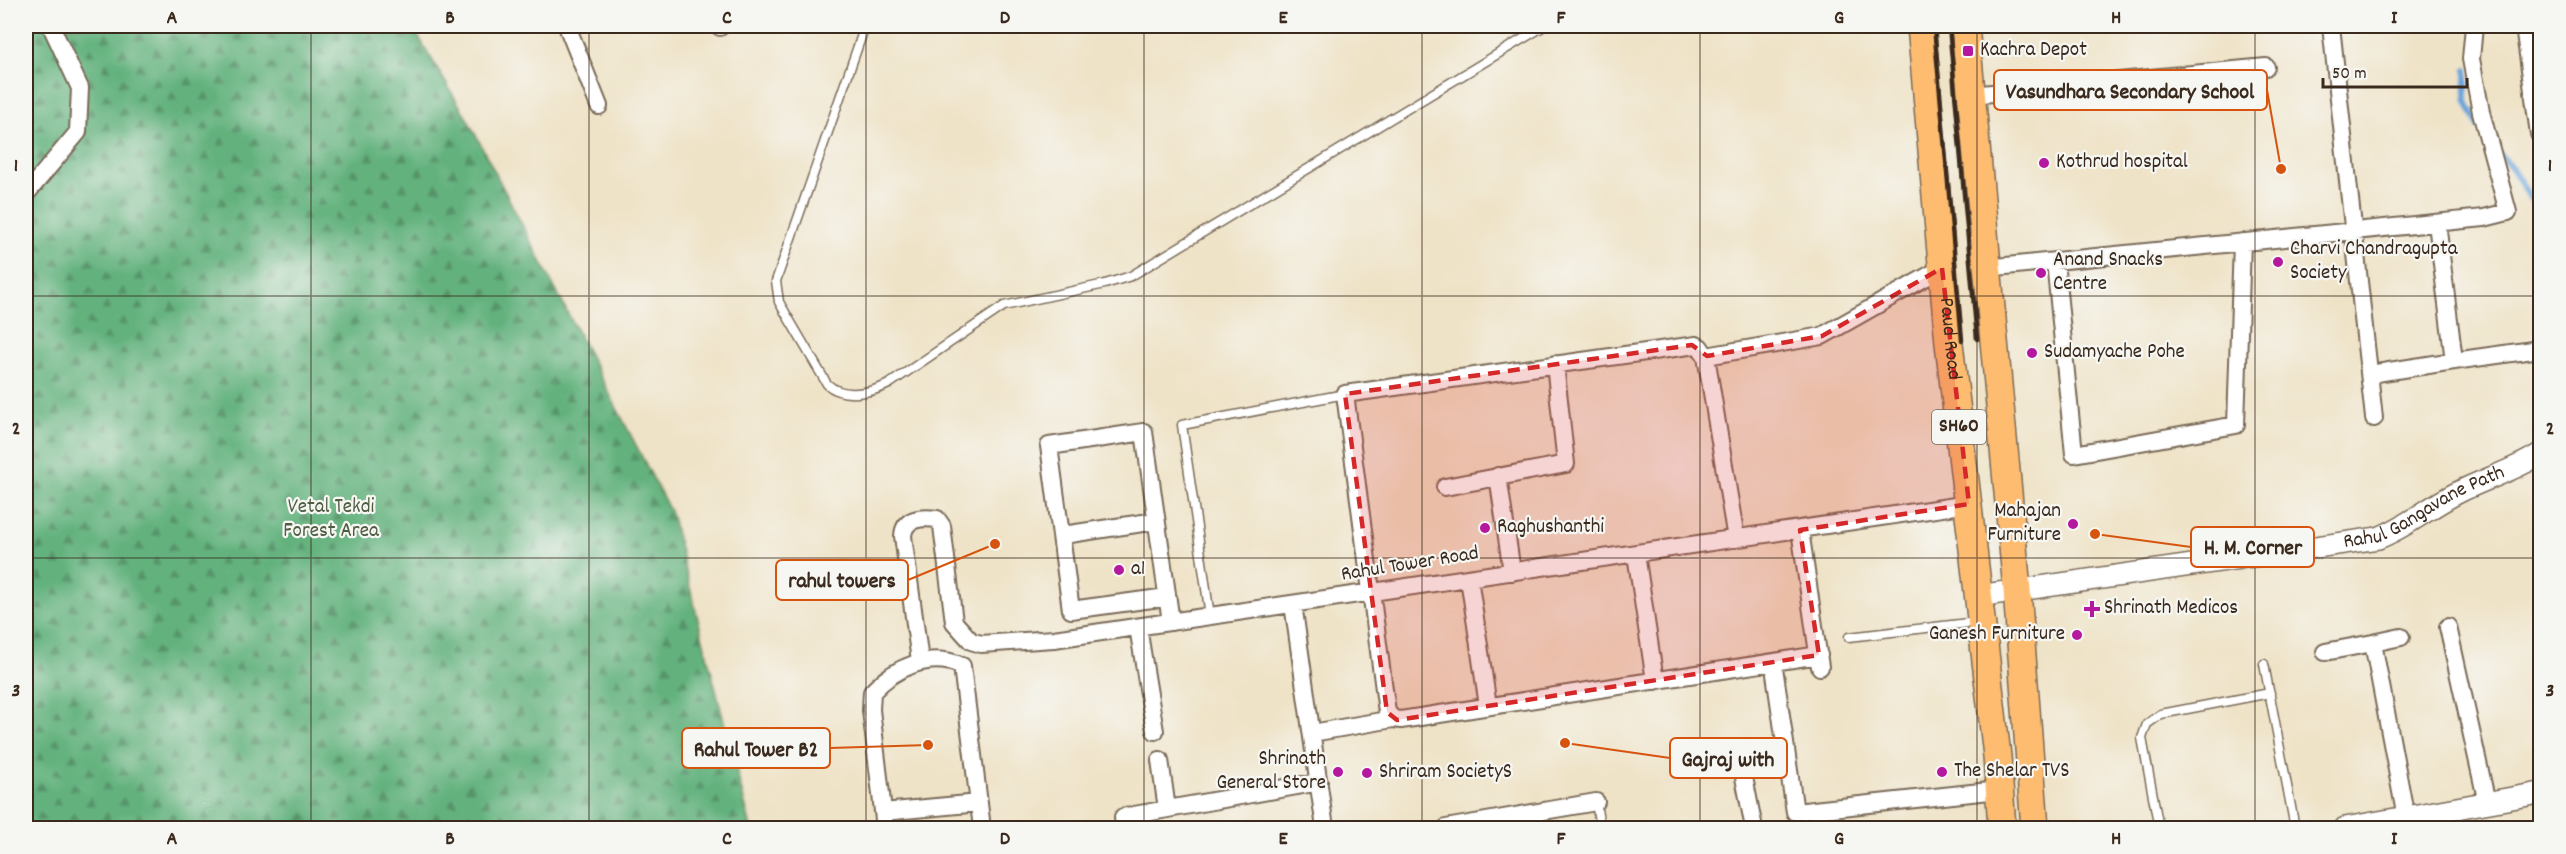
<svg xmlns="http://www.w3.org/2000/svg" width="2566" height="854" viewBox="0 0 2566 854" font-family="Dekko,sans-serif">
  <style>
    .forest { fill: url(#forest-firs); stroke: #506e4e; stroke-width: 1.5 }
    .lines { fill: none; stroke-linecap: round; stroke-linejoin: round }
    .stream { stroke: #6ba5db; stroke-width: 6 }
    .service-casing { stroke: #7a6b59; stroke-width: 11 }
    .minor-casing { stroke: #7a6b59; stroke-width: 20 }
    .tertiary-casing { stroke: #7a6b59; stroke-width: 24 }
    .primary-casing { stroke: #7a6b59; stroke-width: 30 }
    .service { stroke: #fff; stroke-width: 8 }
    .minor { stroke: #fff; stroke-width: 16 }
    .tertiary { stroke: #fff; stroke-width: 21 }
    .primary { stroke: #febc70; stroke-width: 27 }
    .rail { stroke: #3b2a1e; stroke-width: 4.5 }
    .marked { fill: #d62828; fill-opacity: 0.2; stroke: #d62828; stroke-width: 4.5; stroke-dasharray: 12 8; stroke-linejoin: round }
    .grid { fill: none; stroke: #3b2a1e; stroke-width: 1.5; stroke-opacity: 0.55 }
    .poi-dot { fill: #b5179e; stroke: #f6f6f2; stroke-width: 2 }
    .labels { text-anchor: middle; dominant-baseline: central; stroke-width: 4.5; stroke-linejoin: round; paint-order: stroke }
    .shield { fill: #f6f6f2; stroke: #73675e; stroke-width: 1.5 }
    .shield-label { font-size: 20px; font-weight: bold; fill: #3b2a1e }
    .poi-label { font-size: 21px; fill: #3b2a1e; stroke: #f6f6f2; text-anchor: start }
    .street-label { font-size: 21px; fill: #3b2a1e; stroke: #f6f6f2 }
    .park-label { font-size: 21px; fill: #4e5c41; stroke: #f6f6f2 }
    .leader { fill: none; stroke: #d7540e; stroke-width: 2 }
    .callout-dot { fill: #d7540e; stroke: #f6f6f2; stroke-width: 2 }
    .callout { fill: #f6f6f2; stroke: #d7540e; stroke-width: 2 }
    .callout-label { font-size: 22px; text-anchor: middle; font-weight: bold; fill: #3b2a1e }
    .neatline { fill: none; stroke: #3b2a1e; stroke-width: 2 }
    .grid-label { font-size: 20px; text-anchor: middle; font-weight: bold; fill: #3b2a1e }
  </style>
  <defs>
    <pattern id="forest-firs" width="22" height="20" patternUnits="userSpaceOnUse" patternTransform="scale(1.5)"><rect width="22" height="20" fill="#64b27e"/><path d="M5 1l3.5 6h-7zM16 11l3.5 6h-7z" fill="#549167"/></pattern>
  </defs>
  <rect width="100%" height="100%" fill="#f6f6f2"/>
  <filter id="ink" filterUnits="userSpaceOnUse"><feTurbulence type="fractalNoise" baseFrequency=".0167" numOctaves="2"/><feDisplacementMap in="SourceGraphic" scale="12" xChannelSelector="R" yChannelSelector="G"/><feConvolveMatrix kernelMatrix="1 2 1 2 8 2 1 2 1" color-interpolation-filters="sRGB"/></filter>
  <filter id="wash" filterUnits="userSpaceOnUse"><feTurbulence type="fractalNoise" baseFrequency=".008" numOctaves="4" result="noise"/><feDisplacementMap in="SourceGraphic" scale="24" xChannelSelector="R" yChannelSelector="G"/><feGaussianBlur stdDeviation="1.35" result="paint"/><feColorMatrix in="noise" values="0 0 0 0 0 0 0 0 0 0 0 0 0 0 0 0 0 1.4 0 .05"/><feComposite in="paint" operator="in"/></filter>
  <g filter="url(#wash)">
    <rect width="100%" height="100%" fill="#efe3c7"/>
    <path class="forest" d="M 26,26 L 412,26 L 468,120 L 671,513 L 751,828 L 26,828 Z"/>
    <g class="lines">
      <path class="stream" d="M 2466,70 L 2466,99 L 2478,126
        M 2496,151 L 2512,168 L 2540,214"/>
    </g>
  </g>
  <g filter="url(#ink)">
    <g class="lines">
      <g class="service-casing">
        <path id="service" d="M 865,26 L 776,281 L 779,302 L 827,384 C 843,399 871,393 889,384 L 1004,306 L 1105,284 L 1131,276 L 1544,26
          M 1210,616 L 1182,425 L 1345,394
          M 1849,637 L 1977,622
          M 2264,664 L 2295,828
          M 1596,802 L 1600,828
          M 2159,828 L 2142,738 L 2147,724 L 2161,714 L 2270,693"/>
      </g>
      <g class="minor-casing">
        <path id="minor" d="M 567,26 L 599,106
          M 719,26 L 720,27
          M 2331,26 L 2374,418
          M 2524,26 L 2539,134
          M 1971,95 L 2266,67
          M 26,194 L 78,132 L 80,88 L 51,26
          M 2055,261 L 2074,454 L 2236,425 L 2242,242
          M 1986,268 L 2484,218 L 2508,212 L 2481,112 L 2471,59 L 2474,26
          M 1706,356 L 1822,336 L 1942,268
          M 2454,361 L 2540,349
          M 2370,374 L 2454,361 L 2437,223
          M 1498,476 L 1512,572
          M 1445,487 L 1566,464 L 1555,364
          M 1800,530 L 1820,667
          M 1063,535 L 1156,521
          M 1736,539 L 1706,356 L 1700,347 L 1696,345 L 1345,394 L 1387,712 L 1393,719 L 1401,720 L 1819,655
          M 1636,554 L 1655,681
          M 1469,578 L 1488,706
          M 1167,597 L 1071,610 L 1049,446 L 1144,432 L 1171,622
          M 1293,604 L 1325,828
          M 1138,627 L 1155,731
          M 2448,627 L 2487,803
          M 2373,643 L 2401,637
          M 2325,652 L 2373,643 L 2406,818
          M 920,661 L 903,536 C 904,518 921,517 937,519 L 942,526 L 954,622 L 971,641 L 981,644 L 1054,639 L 1969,504
          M 1775,674 L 1795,812 L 1999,790
          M 1312,733 L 1393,719
          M 1739,752 L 1754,828
          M 1160,760 L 1167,809
          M 2443,811 L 2446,828
          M 883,812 L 979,803
          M 885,828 L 871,710 L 872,692 C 894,668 930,651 962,666 L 982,828
          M 1124,828 L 1123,817 L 1319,782
          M 1446,828 L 1596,802"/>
      </g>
      <g class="tertiary-casing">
        <g id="tertiary">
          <path id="s1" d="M 1978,596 L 2378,538 C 2406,527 2428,508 2455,494 C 2483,479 2514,471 2540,454"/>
          <path d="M 2345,828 L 2540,793"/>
        </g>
      </g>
      <g class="primary-casing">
        <g id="primary">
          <path id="s2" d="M 1921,26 L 1949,343 L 1997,756 L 2002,828"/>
          <path d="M 1965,26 L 2017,590 L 2035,828"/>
        </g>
      </g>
      <use href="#service" class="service"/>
      <use href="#minor" class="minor"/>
      <use href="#tertiary" class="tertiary"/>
      <use href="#primary" class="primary"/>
      <path class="rail" d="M 1934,26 L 1962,340
        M 1949,26 L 1977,339"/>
    </g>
  </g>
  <path class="marked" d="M 1942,268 L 1969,504 L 1800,530 L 1819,655 L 1397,720 L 1387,712 L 1345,394 L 1692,345 L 1707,356 L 1822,336 Z"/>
  <path class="grid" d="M 311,26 L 311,828M 589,26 L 589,828M 866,26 L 866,828M 1144,26 L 1144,828M 1422,26 L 1422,828M 1700,26 L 1700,828M 1977,26 L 1977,828M 2255,26 L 2255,828M 26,296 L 2540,296M 26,558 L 2540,558"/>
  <g class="poi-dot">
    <rect x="1962" y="45" width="12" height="12" rx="3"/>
    <circle cx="2044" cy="163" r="6"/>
    <circle cx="2278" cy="262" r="6"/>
    <circle cx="2041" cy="273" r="6"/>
    <circle cx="2032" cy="353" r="6"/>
    <circle cx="2073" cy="524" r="6"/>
    <circle cx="1485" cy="528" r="6"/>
    <circle cx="1119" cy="570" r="6"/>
    <path d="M2089 600h6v6h6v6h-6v6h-6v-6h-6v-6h6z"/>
    <circle cx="2077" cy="635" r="6"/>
    <circle cx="1338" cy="772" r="6"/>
    <circle cx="1942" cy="772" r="6"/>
    <circle cx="1367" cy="773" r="6"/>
  </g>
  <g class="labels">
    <rect class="shield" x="1932" y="410" width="54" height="34" rx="4.5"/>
    <g class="shield-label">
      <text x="1959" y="427">SH60</text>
    </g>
    <g class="poi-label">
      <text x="1980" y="51">Kachra Depot</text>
      <text x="2056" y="163">Kothrud hospital</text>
      <text x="2290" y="250">Charvi Chandragupta<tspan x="2290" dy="24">Society</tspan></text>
      <text x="2053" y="261">Anand Snacks<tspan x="2053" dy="24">Centre</tspan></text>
      <text x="2044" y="353">Sudamyache Pohe</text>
      <text x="2061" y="512" text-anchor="end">Mahajan<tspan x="2061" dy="24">Furniture</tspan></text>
      <text x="1497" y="528">Raghushanthi</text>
      <text x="1131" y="570">a1</text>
      <text x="2104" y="609">Shrinath Medicos</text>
      <text x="2065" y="635" text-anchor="end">Ganesh Furniture</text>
      <text x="1326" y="760" text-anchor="end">Shrinath<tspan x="1326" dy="24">General Store</tspan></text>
      <text x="1954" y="772">The Shelar TVS</text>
      <text x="1379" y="773">Shriram SocietyS</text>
    </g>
    <g class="street-label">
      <text stroke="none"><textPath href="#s2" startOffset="314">Paud Road</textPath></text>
      <text stroke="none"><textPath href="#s1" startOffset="458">Rahul Gangavane Path</textPath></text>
      <text transform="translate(1410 565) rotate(-9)">Rahul Tower Road</text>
    </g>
    <g class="park-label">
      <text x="331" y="508">Vetal Tekdi<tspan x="331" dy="24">Forest Area</tspan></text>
    </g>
  </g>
  <path class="leader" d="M2281 169L2267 90M2095 534L2191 547M995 544L908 580M928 745L830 748M1565 743L1670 758"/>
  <g class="callout-dot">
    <circle cx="2281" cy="169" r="6"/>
    <circle cx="2095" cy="534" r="6"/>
    <circle cx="995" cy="544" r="6"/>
    <circle cx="928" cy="745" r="6"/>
    <circle cx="1565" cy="743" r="6"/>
  </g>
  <g class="callout">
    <rect x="1994" y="70" width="273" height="40" rx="6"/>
    <rect x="2191" y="527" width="123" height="40" rx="6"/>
    <rect x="776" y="560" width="132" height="40" rx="6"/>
    <rect x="682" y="728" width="148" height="40" rx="6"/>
    <rect x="1670" y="738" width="117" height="40" rx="6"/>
  </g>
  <g class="callout-label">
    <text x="2130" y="98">Vasundhara Secondary School</text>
    <text x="2253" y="554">H. M. Corner</text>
    <text x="842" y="587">rahul towers</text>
    <text x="756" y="756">Rahul Tower B2</text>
    <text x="1728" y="766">Gajraj with</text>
  </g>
  <rect width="2566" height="854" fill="none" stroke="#f6f6f2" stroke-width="66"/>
  <path d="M2323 78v9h144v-9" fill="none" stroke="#3b2a1e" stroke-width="3"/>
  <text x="2332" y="78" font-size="18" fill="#3b2a1e" stroke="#f6f6f2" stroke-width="4.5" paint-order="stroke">50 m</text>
  <rect x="33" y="33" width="2500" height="788" class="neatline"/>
  <g class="grid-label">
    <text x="172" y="23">A</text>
    <text x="450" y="23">B</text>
    <text x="727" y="23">C</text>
    <text x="1005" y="23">D</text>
    <text x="1283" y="23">E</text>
    <text x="1561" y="23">F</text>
    <text x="1839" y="23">G</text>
    <text x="2116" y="23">H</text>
    <text x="2394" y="23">I</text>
    <text x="16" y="171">1</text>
    <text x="2550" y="171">1</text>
    <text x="16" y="434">2</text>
    <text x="2550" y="434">2</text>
    <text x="16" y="696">3</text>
    <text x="2550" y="696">3</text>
    <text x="172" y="844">A</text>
    <text x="450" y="844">B</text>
    <text x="727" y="844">C</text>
    <text x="1005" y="844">D</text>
    <text x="1283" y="844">E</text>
    <text x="1561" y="844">F</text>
    <text x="1839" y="844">G</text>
    <text x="2116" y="844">H</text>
    <text x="2394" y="844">I</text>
  </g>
</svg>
